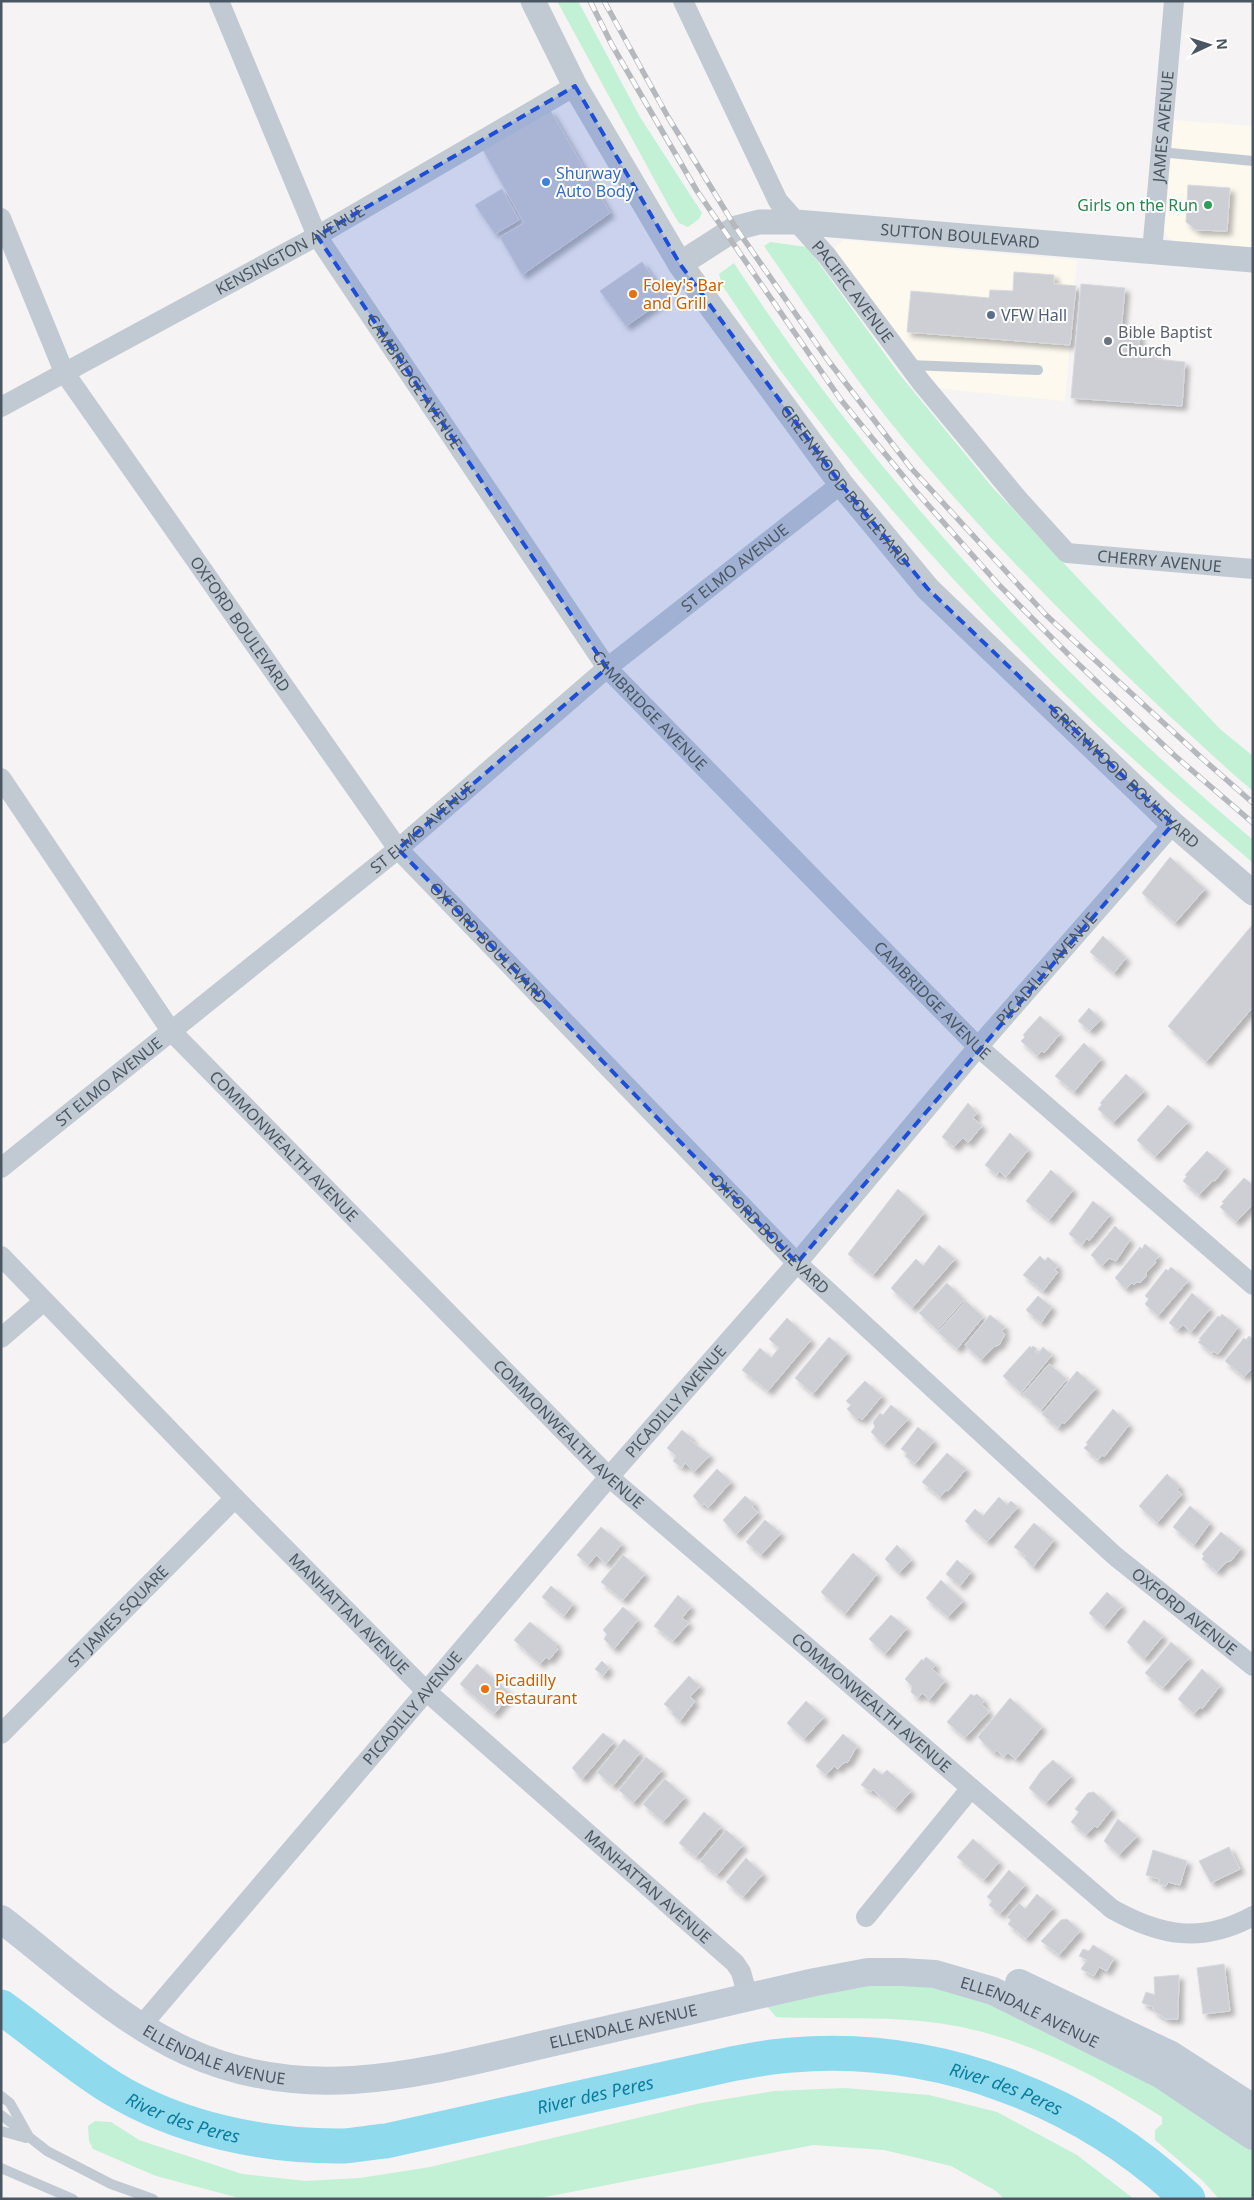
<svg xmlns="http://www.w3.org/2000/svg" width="1254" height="2200" viewBox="0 0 1254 2200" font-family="'Noto Sans',sans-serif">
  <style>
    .commercial { fill: #fdf9ef }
    .green { fill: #c3f1d5 }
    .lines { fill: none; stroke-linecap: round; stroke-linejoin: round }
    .river { stroke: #90daee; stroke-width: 35 }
    .building { fill: #cdcfd5; stroke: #d7d9de; filter: url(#shadow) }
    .service { stroke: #c1cad2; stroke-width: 10 }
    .minor { stroke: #c1cad2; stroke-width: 20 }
    .tertiary { stroke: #c1cad2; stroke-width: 25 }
    .secondary { stroke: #c1cbd6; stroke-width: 28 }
    .rail-casing { stroke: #b5b8bd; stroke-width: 5.5 }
    .rail { stroke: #fff; stroke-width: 4; stroke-dasharray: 11; stroke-linecap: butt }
    .marked { fill: #1d4ed8; fill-opacity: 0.2; stroke: #1d4ed8; stroke-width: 4; stroke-dasharray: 10 6; stroke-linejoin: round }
    .shop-dot { fill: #3f7fe0; stroke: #fff; stroke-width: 2 }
    .leisure-dot { fill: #2e9e5b; stroke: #fff; stroke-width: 2 }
    .food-dot { fill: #e8710a; stroke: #fff; stroke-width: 2 }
    .service-dot { fill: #5c6f8a; stroke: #fff; stroke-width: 2 }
    .worship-dot { fill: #6b7280; stroke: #fff; stroke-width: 2 }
    .labels { text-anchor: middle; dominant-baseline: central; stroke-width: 4; stroke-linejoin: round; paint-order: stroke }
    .street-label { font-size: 16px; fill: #4a5661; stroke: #fff }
    .shop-label { font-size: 16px; fill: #366cbe; stroke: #fff; text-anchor: start }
    .leisure-label { font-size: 16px; fill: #27864d; stroke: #fff; text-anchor: end }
    .food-label { font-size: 16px; fill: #c56008; stroke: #fff; text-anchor: start }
    .service-label { font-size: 16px; fill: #4e5e75; stroke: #fff; text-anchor: start }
    .worship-label { font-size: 16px; fill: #5b616d; stroke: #fff; text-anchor: start }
    .water-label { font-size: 18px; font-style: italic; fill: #0c7c9b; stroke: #fff }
  </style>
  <defs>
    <filter id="shadow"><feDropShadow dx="4.5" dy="4.5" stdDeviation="2.5" flood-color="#0004"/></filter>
  </defs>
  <rect width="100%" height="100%" fill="#f5f3f3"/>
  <path class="commercial" d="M 1174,120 L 1253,126 L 1253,249 L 1178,243 L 1168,238 L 1164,230 Z
    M 843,240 L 1077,260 L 1065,401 L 934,388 L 835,253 L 835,247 Z"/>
  <path class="green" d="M 557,1 L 578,1 L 640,117 L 702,213 L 699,219 L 688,227 L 679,223 L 671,210 Z
    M 770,242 L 807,247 L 900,375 L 993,488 L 1220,729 L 1253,756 L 1253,791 C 1222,765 1193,737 1163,710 C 1072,625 984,535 904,439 C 853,378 809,311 764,246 Z
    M 734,263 C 876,481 1055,672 1253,840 L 1253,863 C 1198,815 1142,769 1090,719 C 978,611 872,494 780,370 C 760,342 741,313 722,285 L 719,274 Z
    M 880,1982 L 946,1988 L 989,2001 L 1121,2061 L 1253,2147 L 1253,2199 L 1219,2199 L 1203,2181 L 1155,2140 L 1155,2130 L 1162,2124 L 1162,2117 C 1098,2076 1026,2038 950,2025 C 893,2015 834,2020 776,2017 L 765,2004 Z
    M 845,2088 L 929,2095 L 997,2112 L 1077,2155 L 1134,2199 L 1004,2199 L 996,2191 L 951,2166 L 884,2150 L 813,2145 L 535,2199 L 243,2199 L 156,2176 L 93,2149 L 89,2141 L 88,2126 L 95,2121 L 111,2122 L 139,2140 L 242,2174 L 305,2181 L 360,2178 L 430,2167 L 701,2103 L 775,2091 Z"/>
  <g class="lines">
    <path class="river" id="s1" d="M 1,2007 C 37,2033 75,2065 112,2088 C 179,2129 265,2147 344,2146 C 358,2145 372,2142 386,2141 L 736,2063 C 754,2060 773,2056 792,2055 C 937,2043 1083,2099 1188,2199"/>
  </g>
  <path class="building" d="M 550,110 L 610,213 L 522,275 L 500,237 L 524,223 L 483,150 Z
    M 1188,185 L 1230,188 L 1227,231 L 1196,230 L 1186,222 Z
    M 502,189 L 519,220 L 495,234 L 475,205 Z
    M 642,262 L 667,298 L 626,326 L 600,291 Z
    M 1014,272 L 1054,275 L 1054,284 L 1076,286 L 1070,345 L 907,332 L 911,291 L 989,298 L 990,290 L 1013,291 Z
    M 1081,284 L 1125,288 L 1121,332 L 1140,334 L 1139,348 L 1156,349 L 1155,359 L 1185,362 L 1182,406 L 1071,398 Z
    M 1170,857 L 1205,889 L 1175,923 L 1142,893 Z
    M 1253,924 L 1253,1007 L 1206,1062 L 1168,1026 Z
    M 1103,936 L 1126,958 L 1114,973 L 1090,952 Z
    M 1089,1008 L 1101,1020 L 1090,1031 L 1078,1021 Z
    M 1040,1016 L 1060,1034 L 1044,1053 L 1042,1051 L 1037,1056 L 1021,1041 L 1025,1037 L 1023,1035 Z
    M 1084,1043 L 1101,1059 L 1074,1092 L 1055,1076 Z
    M 1126,1074 L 1144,1091 L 1113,1123 L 1098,1109 L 1102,1104 L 1100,1103 Z
    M 968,1103 L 977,1113 L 973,1118 L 982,1126 L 968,1143 L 963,1138 L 954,1147 L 942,1137 Z
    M 1168,1105 L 1188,1122 L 1155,1157 L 1137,1140 Z
    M 1010,1133 L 1028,1150 L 1006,1177 L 999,1171 L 997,1175 L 985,1165 Z
    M 1207,1151 L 1226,1167 L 1215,1181 L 1213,1180 L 1199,1195 L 1183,1181 L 1187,1176 L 1185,1175 Z
    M 1051,1170 L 1073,1190 L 1049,1220 L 1026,1201 Z
    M 1244,1178 L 1253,1185 L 1253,1204 L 1236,1222 L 1220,1207 L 1224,1203 L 1222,1202 Z
    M 898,1189 L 924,1213 L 873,1275 L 848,1254 Z
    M 1093,1201 L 1110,1215 L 1089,1241 L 1087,1238 L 1082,1245 L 1069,1234 Z
    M 1115,1226 L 1130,1240 L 1116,1261 L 1109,1258 L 1102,1266 L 1091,1255 Z
    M 1145,1244 L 1159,1256 L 1155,1261 L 1156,1262 L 1146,1273 L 1146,1276 L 1141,1282 L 1137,1282 L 1134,1285 L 1132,1283 L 1126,1289 L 1115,1278 L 1140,1247 L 1142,1249 Z
    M 939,1245 L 955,1259 L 912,1308 L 891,1288 L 916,1259 L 923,1266 Z
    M 1040,1256 L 1045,1261 L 1048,1257 L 1058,1266 L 1055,1270 L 1058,1272 L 1043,1291 L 1023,1275 Z
    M 1171,1267 L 1188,1281 L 1158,1316 L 1145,1304 L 1149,1299 L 1145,1296 L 1166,1269 L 1168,1271 Z
    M 947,1283 L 964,1300 L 937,1330 L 919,1313 Z
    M 1192,1293 L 1210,1309 L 1191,1332 L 1183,1325 L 1178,1330 L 1169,1323 Z
    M 1038,1296 L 1052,1307 L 1041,1323 L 1026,1310 Z
    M 966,1301 L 983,1317 L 957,1349 L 938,1332 Z
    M 1222,1314 L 1238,1327 L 1218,1354 L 1213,1351 L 1212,1353 L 1198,1342 L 1201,1340 L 1199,1339 L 1218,1316 L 1220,1317 Z
    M 990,1315 L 1005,1327 L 1002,1331 L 1005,1334 L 999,1345 L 995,1346 L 981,1360 L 965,1345 Z
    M 787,1318 L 811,1340 L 768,1391 L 742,1370 L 760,1348 L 771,1358 L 779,1348 L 769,1339 Z
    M 1249,1336 L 1253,1339 L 1253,1367 L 1244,1377 L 1225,1361 L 1244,1338 L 1246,1340 Z
    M 829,1337 L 847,1353 L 813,1394 L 795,1378 Z
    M 1030,1346 L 1031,1348 L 1033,1346 L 1037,1349 L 1035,1352 L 1038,1354 L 1043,1347 L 1052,1355 L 1021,1393 L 1003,1376 Z
    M 1049,1364 L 1067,1379 L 1041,1410 L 1023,1394 Z
    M 1077,1371 L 1096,1388 L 1064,1424 L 1062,1422 L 1058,1428 L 1042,1414 Z
    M 865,1381 L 882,1396 L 862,1420 L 859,1417 L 857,1419 L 847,1409 L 851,1405 L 846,1401 Z
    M 891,1405 L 908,1419 L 884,1445 L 871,1432 L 875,1427 L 873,1422 L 880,1413 L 883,1415 Z
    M 1113,1409 L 1129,1425 L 1104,1457 L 1102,1455 L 1098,1460 L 1084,1448 L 1088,1444 L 1086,1443 Z
    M 918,1427 L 934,1441 L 915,1464 L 905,1456 L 907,1453 L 901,1449 Z
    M 682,1430 L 692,1438 L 690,1440 L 710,1455 L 694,1472 L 685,1463 L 682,1468 L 673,1461 L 676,1456 L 667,1448 Z
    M 947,1453 L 966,1469 L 948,1491 L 946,1490 L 940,1497 L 922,1482 Z
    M 717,1469 L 731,1482 L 708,1508 L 704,1503 L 702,1506 L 693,1496 Z
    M 1167,1474 L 1180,1487 L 1177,1490 L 1182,1494 L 1157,1523 L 1139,1506 Z
    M 745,1496 L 755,1504 L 752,1507 L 758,1512 L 736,1535 L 723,1520 Z
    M 999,1497 L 1007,1505 L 1011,1501 L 1018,1507 L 987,1542 L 965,1521 L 975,1509 L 983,1516 Z
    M 1190,1506 L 1210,1523 L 1194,1545 L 1173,1527 Z
    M 765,1520 L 781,1533 L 761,1555 L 746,1542 Z
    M 1034,1523 L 1054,1540 L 1033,1567 L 1024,1558 L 1026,1556 L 1014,1547 Z
    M 601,1527 L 622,1544 L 606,1564 L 596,1555 L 588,1565 L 577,1555 Z
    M 1221,1532 L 1241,1548 L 1231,1561 L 1226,1562 L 1217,1572 L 1202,1559 L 1204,1556 L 1202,1554 Z
    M 897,1545 L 911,1560 L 899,1573 L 885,1559 Z
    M 853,1553 L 877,1574 L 845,1614 L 821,1592 Z
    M 623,1555 L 645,1574 L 623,1600 L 601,1582 Z
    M 957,1560 L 971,1572 L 960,1586 L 946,1574 Z
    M 941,1580 L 963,1601 L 948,1617 L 926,1598 Z
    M 551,1586 L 573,1604 L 564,1616 L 542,1597 Z
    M 1107,1592 L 1122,1606 L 1104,1627 L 1089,1613 Z
    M 678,1595 L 691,1607 L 682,1618 L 689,1623 L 673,1641 L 654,1626 Z
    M 623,1607 L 638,1620 L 614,1649 L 604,1639 L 607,1634 L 603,1630 Z
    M 891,1615 L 907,1628 L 885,1654 L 869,1639 Z
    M 1144,1620 L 1163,1636 L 1144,1659 L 1127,1642 Z
    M 530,1622 L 557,1644 L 555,1646 L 558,1649 L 549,1660 L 546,1657 L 540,1664 L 514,1640 Z
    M 1171,1642 L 1189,1658 L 1163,1688 L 1145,1673 Z
    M 926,1657 L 936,1665 L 932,1669 L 945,1681 L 929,1700 L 922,1693 L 918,1698 L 911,1692 L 912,1686 L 905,1679 L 922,1659 L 923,1661 Z
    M 602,1661 L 609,1668 L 603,1676 L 595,1669 Z
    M 477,1664 L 511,1694 L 494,1714 L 460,1684 Z
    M 1202,1669 L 1220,1686 L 1202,1709 L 1200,1707 L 1194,1714 L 1178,1699 Z
    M 689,1676 L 700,1686 L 690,1697 L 695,1701 L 680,1721 L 672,1714 L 673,1712 L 664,1704 Z
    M 971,1694 L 974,1696 L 977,1694 L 984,1701 L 982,1704 L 989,1712 L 965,1738 L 947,1722 Z
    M 1010,1698 L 1042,1727 L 1016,1759 L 1008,1753 L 1004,1757 L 996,1750 L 994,1753 L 978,1737 Z
    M 806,1701 L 824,1717 L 804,1739 L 787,1723 Z
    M 603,1733 L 614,1742 L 582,1779 L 572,1768 Z
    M 843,1734 L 857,1746 L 848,1762 L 843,1763 L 838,1769 L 834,1766 L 826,1775 L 816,1766 Z
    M 624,1739 L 640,1753 L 613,1786 L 597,1772 Z
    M 646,1757 L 662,1770 L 633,1803 L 619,1790 Z
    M 1053,1760 L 1071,1776 L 1046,1803 L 1029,1788 L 1041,1771 Z
    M 874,1768 L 882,1775 L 887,1770 L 911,1791 L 895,1809 L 873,1790 L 871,1792 L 861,1785 Z
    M 665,1779 L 685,1797 L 663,1822 L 643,1804 Z
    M 1094,1792 L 1112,1809 L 1097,1828 L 1095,1826 L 1086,1835 L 1071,1822 L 1079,1812 L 1075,1809 L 1088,1793 Z
    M 704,1812 L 721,1827 L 696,1857 L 679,1843 Z
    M 1118,1819 L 1137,1836 L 1119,1855 L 1104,1841 Z
    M 726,1830 L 743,1845 L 717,1875 L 700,1861 Z
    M 973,1839 L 999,1862 L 984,1880 L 957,1857 Z
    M 1229,1847 L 1240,1869 L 1211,1883 L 1199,1861 Z
    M 1153,1850 L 1187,1861 L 1180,1885 L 1168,1882 L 1166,1886 L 1159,1884 L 1159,1879 L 1146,1875 Z
    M 746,1858 L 763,1874 L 743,1897 L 726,1882 Z
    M 1009,1870 L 1025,1885 L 1000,1914 L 989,1905 L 992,1901 L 987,1897 Z
    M 1037,1894 L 1053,1908 L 1026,1939 L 1008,1924 L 1011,1920 L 1007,1917 L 1019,1903 L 1025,1909 Z
    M 1067,1919 L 1080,1931 L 1059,1955 L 1041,1941 L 1061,1920 Z
    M 1093,1945 L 1114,1958 L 1107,1971 L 1099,1967 L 1094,1976 L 1081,1969 L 1087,1960 L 1079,1956 L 1083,1949 L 1089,1951 Z
    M 1224,1964 L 1230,2011 L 1203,2014 L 1197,1968 Z
    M 1179,1975 L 1178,2019 L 1166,2019 L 1154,2011 L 1153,2007 L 1142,2003 L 1146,1992 L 1155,1995 L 1154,1977 Z"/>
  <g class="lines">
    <path class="service" d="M 1160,152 L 1253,161
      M 909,365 L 1038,370
      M 1,2096 L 10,2103 L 28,2135
      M 1,2115 L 47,2151 L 111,2184 L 153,2199
      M 1,2131 L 26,2138
      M 1,2168 L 73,2199"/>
    <g class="minor">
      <path id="s2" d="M 219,1 L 317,236 L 607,668 L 978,1047 L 1253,1285"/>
      <path id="s3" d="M 683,1 L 778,201 L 827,256 L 921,382 L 1018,499 L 1067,553 L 1253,569"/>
      <path id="s4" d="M 1,218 L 64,372 L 398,849 L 797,1263 L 1115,1556 L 1253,1666"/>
      <path id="s5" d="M 1152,252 L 1174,1"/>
      <path id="s6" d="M 1,407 L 317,236 L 575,86"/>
      <path id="s7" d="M 1,778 L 171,1031 L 609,1477 L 1112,1909 C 1160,1936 1202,1944 1253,1916"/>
      <path id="s8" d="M 1,1168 L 398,849 L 607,668 L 841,484"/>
      <path id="s9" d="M 1,1256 L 235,1498 L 426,1691 L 735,1963 L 741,1972 L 748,1997"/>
      <path d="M 1,1338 L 44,1301"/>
      <path id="s10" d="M 1,1734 L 235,1498"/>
      <path d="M 866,1917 L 971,1788"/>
      <path id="s11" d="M 141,2026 L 609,1477 L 797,1263 L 978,1047 L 1173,824"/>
    </g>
    <g class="tertiary">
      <path id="s12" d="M 533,1 L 575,86 L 680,264 L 841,484 L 928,589 L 1173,824 L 1253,893"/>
      <path id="s13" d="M 680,264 L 736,228 L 759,222 L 796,222 L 1253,260"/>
    </g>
    <g class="secondary">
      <path id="s14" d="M 1,1919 C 60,1964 118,2020 186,2051 C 315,2110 438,2068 567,2039 C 650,2020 732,2001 815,1982 L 868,1972 L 902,1972 L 935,1974 L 993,1991 L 1162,2075 L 1253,2136"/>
      <path d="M 1019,1983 L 1171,2055 L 1253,2108"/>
    </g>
    <g class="rail-casing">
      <path id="rail" d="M 590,1 L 612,45 L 697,191 L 841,400 L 913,488 L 998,584 L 1073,659 L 1174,755 L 1253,823
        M 604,1 L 668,117 L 736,228 L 827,359 L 911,468 L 1046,615 L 1205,761 L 1253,803"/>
    </g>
    <use href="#rail" class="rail"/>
  </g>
  <path class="marked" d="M 575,86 L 680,264 L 841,484 L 928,589 L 1173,824 L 797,1263 L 398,849 L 607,668 L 317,236 Z"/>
  <circle class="shop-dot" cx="546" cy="182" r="5"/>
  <circle class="leisure-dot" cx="1208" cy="205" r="5"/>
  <g class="food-dot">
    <circle cx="633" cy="294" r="5"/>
    <circle cx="485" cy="1689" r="5"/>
  </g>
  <circle class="service-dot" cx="991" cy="315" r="5"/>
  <circle class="worship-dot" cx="1108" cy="341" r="5"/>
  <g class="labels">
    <g class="street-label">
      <text stroke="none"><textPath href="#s5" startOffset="126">JAMES AVENUE</textPath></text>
      <text stroke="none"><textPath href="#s13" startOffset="292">SUTTON BOULEVARD</textPath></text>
      <text stroke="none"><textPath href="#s6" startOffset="329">KENSINGTON AVENUE</textPath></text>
      <text stroke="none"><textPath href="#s3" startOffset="339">PACIFIC AVENUE</textPath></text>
      <text stroke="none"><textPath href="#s2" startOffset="430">CAMBRIDGE AVENUE</textPath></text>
      <text stroke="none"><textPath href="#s12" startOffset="578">GREENWOOD BOULEVARD</textPath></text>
      <text stroke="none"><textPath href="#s3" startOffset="770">CHERRY AVENUE</textPath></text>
      <text stroke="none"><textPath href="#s8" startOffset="948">ST ELMO AVENUE</textPath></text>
      <text stroke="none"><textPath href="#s4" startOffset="474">OXFORD BOULEVARD</textPath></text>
      <text stroke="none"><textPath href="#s2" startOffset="835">CAMBRIDGE AVENUE</textPath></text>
      <text stroke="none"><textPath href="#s12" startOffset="982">GREENWOOD BOULEVARD</textPath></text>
      <text stroke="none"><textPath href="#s8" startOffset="542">ST ELMO AVENUE</textPath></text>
      <text stroke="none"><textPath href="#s4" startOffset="879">OXFORD BOULEVARD</textPath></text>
      <text stroke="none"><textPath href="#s11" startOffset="1392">PICADILLY AVENUE</textPath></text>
      <text stroke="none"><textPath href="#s2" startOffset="1240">CAMBRIDGE AVENUE</textPath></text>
      <text stroke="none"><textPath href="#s8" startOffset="138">ST ELMO AVENUE</textPath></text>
      <text stroke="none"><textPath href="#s7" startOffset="466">COMMONWEALTH AVENUE</textPath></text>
      <text stroke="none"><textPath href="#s4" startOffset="1284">OXFORD BOULEVARD</textPath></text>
      <text stroke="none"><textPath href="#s11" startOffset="822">PICADILLY AVENUE</textPath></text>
      <text stroke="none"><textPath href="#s7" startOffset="871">COMMONWEALTH AVENUE</textPath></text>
      <text stroke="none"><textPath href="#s4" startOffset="1845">OXFORD AVENUE</textPath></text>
      <text stroke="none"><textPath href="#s9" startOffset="499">MANHATTAN AVENUE</textPath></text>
      <text stroke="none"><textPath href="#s10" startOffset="166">ST JAMES SQUARE</textPath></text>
      <text stroke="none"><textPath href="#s7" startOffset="1276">COMMONWEALTH AVENUE</textPath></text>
      <text stroke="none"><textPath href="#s11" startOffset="418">PICADILLY AVENUE</textPath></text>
      <text stroke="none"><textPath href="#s9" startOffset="904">MANHATTAN AVENUE</textPath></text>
      <text stroke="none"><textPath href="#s14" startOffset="1095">ELLENDALE AVENUE</textPath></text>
      <text stroke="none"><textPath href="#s14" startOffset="675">ELLENDALE AVENUE</textPath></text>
      <text stroke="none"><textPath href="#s14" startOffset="256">ELLENDALE AVENUE</textPath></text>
    </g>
    <g class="shop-label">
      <text x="556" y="173">Shurway<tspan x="556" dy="18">Auto Body</tspan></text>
    </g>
    <g class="leisure-label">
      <text x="1198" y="205">Girls on the Run</text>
    </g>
    <g class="food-label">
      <text x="643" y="285">Foley's Bar<tspan x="643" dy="18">and Grill</tspan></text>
      <text x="495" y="1680">Picadilly<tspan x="495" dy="18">Restaurant</tspan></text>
    </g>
    <g class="service-label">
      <text x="1001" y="315">VFW Hall</text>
    </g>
    <g class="worship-label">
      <text x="1118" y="332">Bible Baptist<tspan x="1118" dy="18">Church</tspan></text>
    </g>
    <g class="water-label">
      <text stroke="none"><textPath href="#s1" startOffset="1056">River des Peres</textPath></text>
      <text stroke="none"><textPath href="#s1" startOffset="636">River des Peres</textPath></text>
      <text stroke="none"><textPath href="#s1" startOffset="215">River des Peres</textPath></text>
    </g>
  </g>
  <rect width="1254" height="2200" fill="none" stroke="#4a5661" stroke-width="5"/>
  <g transform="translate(1209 45) rotate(86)" stroke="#ffffff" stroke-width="4" paint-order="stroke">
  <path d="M0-4L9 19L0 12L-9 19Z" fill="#4a5661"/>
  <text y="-8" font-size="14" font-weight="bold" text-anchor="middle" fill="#4a5661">N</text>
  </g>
</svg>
